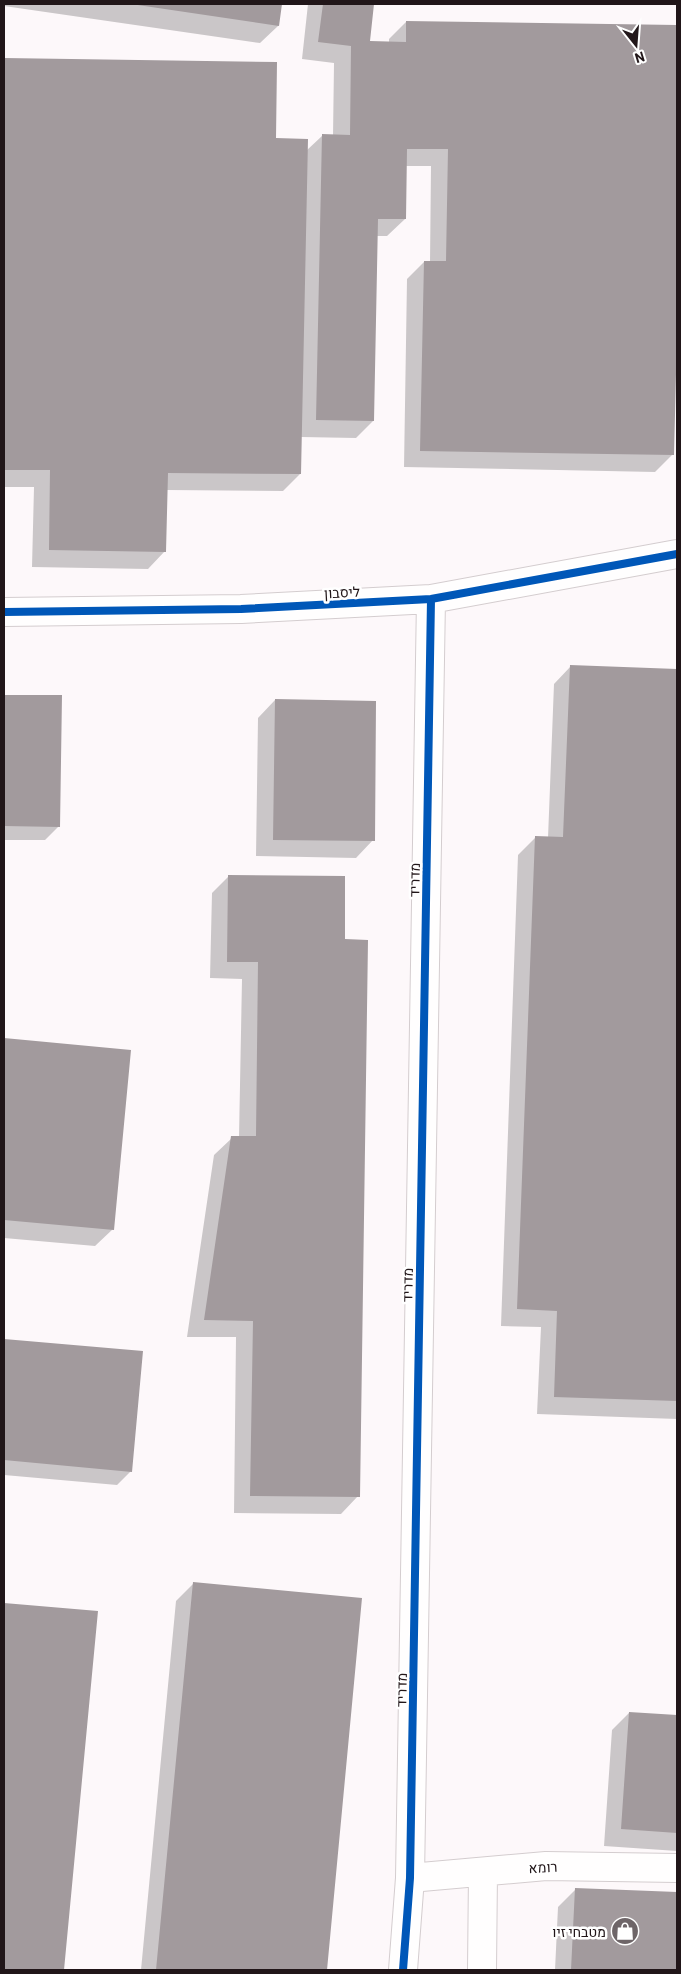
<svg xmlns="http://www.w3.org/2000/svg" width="681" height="1974" viewBox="0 0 681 1974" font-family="Barlow,Heebo,sans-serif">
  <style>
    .shadow { fill: #0003 }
    .building { fill: #a29a9d }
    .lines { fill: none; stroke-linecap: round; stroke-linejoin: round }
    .minor-casing { stroke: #d4cdcf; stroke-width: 30 }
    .minor { stroke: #fffefe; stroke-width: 28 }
    .cycleway-casing { stroke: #fff; stroke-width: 11 }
    .cycleway { stroke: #0057b8; stroke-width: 8 }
    .labels { text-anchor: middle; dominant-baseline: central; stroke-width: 5; stroke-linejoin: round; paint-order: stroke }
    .street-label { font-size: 14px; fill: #211619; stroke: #fff }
    .poi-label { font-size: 14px; fill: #211619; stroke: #fff; text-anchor: end }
  </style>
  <rect width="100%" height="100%" fill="#fdf8fa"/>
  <path class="shadow" d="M 4,4 L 281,4 L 278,26 L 260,43 L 4,6 Z
    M 308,4 L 373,4 L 368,43 L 389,43 L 389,39 L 406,22 L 677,27 L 677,351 L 675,351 L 672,455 L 655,472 L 404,467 L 407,279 L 424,262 L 430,262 L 431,166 L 405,166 L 405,219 L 387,236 L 377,236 L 373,421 L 356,438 L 301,437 L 300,474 L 283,491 L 166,490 L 165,551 L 148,569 L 32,567 L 34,487 L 4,487 L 4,59 L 276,63 L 275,140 L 306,151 L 322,136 L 333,136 L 334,63 L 302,59 Z
    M 571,666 L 677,670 L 677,1419 L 537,1414 L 541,1327 L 501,1326 L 518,855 L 535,838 L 548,838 L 554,684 Z
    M 4,696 L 61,697 L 59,826 L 45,840 L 4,840 Z
    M 275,700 L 373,840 L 356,858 L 256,856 L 258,718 Z
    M 229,876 L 343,940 L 358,1496 L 341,1514 L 234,1513 L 236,1337 L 187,1337 L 214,1155 L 232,1138 L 239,1138 L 242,979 L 210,978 L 212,893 Z
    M 4,1039 L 129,1051 L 113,1229 L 95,1246 L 4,1238 Z
    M 4,1340 L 142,1352 L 131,1471 L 117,1485 L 4,1475 Z
    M 193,1584 L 361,1599 L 326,1970 L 141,1970 L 176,1601 Z
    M 4,1604 L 96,1613 L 63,1970 L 4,1970 Z
    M 629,1713 L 677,1716 L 677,1851 L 604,1846 L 612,1730 Z
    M 575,1890 L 677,1893 L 677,1970 L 555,1970 L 558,1907 Z"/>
  <path class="building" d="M 131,4 L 282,4 L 279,26 Z
    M 323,4 L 374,4 L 370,41 L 406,42 L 406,21 L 677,25 L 677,334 L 674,455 L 420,451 L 424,261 L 446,261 L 448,149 L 407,149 L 406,219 L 378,219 L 374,421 L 316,420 L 322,134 L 350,135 L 351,46 L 318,42 Z
    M 4,58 L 277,62 L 276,138 L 308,139 L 301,474 L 168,473 L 166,552 L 49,550 L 50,470 L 4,470 Z
    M 570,665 L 677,669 L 677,1401 L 554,1397 L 557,1311 L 517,1309 L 535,836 L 563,837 Z
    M 4,695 L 62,695 L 60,827 L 4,826 Z
    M 275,699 L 376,701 L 375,841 L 273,840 Z
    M 228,875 L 345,876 L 345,939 L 368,940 L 360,1497 L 250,1496 L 253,1321 L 204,1320 L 231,1136 L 256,1136 L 258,962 L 227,962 Z
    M 4,1038 L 131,1050 L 114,1230 L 4,1220 Z
    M 4,1339 L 143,1351 L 132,1472 L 4,1460 Z
    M 193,1582 L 362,1598 L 327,1970 L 156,1970 Z
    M 4,1603 L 98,1611 L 64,1970 L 4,1970 Z
    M 629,1712 L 677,1715 L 677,1833 L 621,1829 Z
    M 575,1888 L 677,1892 L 677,1970 L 571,1970 Z"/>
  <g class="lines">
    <g class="minor-casing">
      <path id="minor" d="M 4,612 L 241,609 L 431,599 L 677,554
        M 410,1878 L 546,1866 L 677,1868
        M 403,1970 L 410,1878 L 431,599
        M 482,1970 L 483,1872"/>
    </g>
    <use href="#minor" class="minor"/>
    <g class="cycleway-casing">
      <path id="cycleway" d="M 4,612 L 241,609 L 431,599 L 677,554
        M 403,1970 L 410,1878 L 431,599"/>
    </g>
    <use href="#cycleway" class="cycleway"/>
  </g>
  <defs>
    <g id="shop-disc" transform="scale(1.4375)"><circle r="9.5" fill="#6e6568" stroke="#fff"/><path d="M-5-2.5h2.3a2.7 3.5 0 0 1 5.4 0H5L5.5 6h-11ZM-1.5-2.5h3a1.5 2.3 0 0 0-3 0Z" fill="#fff"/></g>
  </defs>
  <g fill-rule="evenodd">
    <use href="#shop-disc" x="625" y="1931"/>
  </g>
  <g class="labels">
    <g class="street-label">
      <text transform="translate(342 592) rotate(-3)">ליסבון</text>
      <text transform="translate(414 880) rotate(-89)">מדריד</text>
      <text transform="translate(407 1285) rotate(-89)">מדריד</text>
      <text transform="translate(401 1690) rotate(-89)">מדריד</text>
      <text transform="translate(543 1867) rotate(-3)">רומא</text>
    </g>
    <g class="poi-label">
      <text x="606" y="1931">מטבחי זיו</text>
    </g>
  </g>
  <rect width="681" height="1974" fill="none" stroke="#211619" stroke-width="10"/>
  <g transform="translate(636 45) rotate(163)" stroke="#ffffff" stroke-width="4" paint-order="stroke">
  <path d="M0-4L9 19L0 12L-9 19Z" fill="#211619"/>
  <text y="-8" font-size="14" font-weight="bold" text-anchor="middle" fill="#211619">N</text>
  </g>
</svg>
